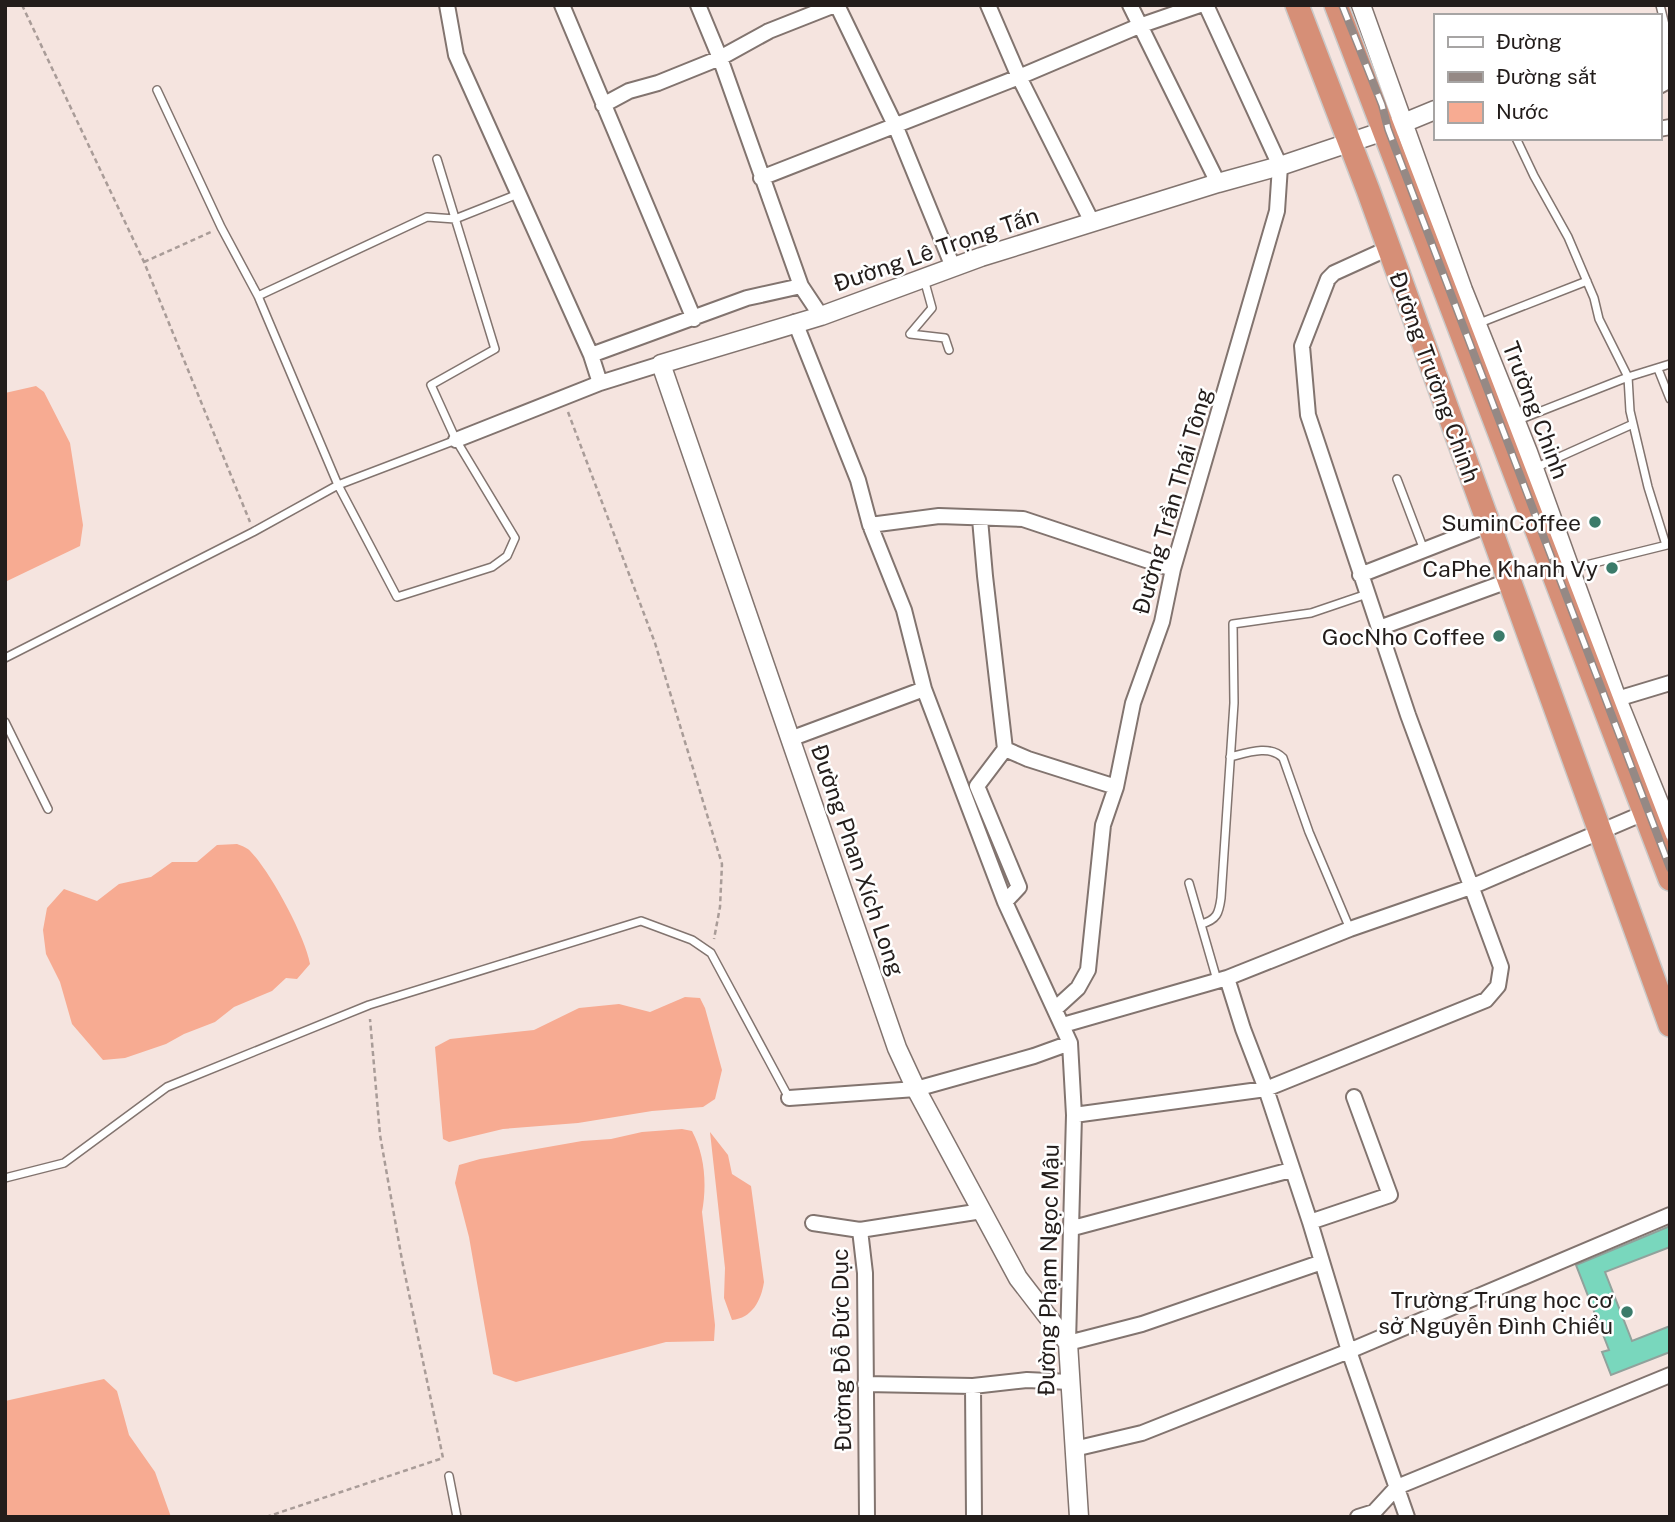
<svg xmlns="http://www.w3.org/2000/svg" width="1675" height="1522" viewBox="0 0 1675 1522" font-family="'Public Sans',sans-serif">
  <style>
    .water { fill: #f7ab92 }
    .building { fill: #79d7bd; stroke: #91a29c; stroke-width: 2 }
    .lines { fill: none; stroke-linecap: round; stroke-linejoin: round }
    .service-casing { stroke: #82746f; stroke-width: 10 }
    .minor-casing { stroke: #82746f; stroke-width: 18 }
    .tertiary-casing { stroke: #82746f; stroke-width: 21 }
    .trunk-casing { stroke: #cac9c8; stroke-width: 26 }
    .path { stroke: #a99c98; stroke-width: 2.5; stroke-dasharray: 5 3.5; stroke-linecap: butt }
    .service { stroke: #fff; stroke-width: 7 }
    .minor { stroke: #fff; stroke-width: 14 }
    .tertiary { stroke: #fff; stroke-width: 18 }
    .trunk { stroke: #d68f77; stroke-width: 23 }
    .rail-casing { stroke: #958985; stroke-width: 8 }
    .rail { stroke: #fff; stroke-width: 5; stroke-dasharray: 16; stroke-linecap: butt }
    .poi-dot { fill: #3b7b6a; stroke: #fff; stroke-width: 2.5 }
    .labels { text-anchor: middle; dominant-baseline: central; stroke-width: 5; stroke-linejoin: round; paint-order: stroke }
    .street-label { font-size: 23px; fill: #231d1b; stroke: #fff }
    .poi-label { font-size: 23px; fill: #231d1b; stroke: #fff; text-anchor: end }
  </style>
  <rect width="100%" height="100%" fill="#f5e4df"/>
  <path class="water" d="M 36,386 L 44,392 L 70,443 L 83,525 L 80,546 L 5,582 L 5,393 Z
    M 237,844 C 242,846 248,848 251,852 C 271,873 305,936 310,964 L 297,979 L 286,978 L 272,991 L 234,1007 L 215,1022 L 184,1034 L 166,1044 L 125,1058 L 103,1060 L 72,1024 L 60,982 L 46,954 L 43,930 L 47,908 L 64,889 L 97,901 L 119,884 L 151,877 L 172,862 L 197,862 L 217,845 Z
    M 685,997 L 700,998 L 705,1008 L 722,1070 L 715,1099 L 703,1107 L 652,1111 L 578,1123 L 503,1129 L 449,1142 L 443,1139 L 435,1047 L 450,1039 L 534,1030 L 579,1008 L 619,1004 L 650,1012 Z
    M 682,1129 L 692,1131 C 705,1155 707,1185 702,1212 L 715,1325 L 714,1341 L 666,1342 L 516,1382 L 493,1374 L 469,1237 L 455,1183 L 459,1165 L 480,1159 L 582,1141 L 611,1139 L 642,1132 Z
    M 710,1132 L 728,1155 L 732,1174 L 751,1186 L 764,1282 C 761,1301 752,1318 732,1320 L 724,1298 L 725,1268 Z
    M 104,1379 L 117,1391 L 129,1435 L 155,1472 L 171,1517 L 5,1517 L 5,1401 Z"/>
  <path class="building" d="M 1670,1226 L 1670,1247 L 1605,1272 L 1632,1341 L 1670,1326 L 1670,1352 L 1611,1375 L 1602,1352 L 1609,1350 L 1576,1265 Z"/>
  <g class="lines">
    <g class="service-casing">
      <path id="service" d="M 1660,5 L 1667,33
        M 157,90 L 221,227 L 258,296 L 338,485 L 397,597 L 492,567 L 507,556 L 515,538 L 456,440 L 431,385 L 495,349 L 437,159
        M 1516,138 L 1534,176 L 1568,237 L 1594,298 L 1599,319 L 1628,377 L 1630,411 L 1648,487 L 1666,545
        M 924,279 L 932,308 L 910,334 L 945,338 L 949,350
        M 258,296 L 427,217 L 455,219 L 518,194
        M 1477,324 L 1587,281
        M 1658,369 L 1670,399
        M 1516,421 L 1628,377 L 1670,364
        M 1535,468 L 1633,424
        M 1397,479 L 1424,550
        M 1570,569 L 1667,545
        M 5,658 L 253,532 L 338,485 L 456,440
        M 5,722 L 48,809
        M 1230,757 C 1246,753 1270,744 1283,758 L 1309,832 L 1350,929
        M 1189,883 L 1217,980
        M 1201,924 C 1217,920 1219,913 1221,898 L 1234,703 L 1233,624 L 1311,613 L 1367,594
        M 5,1178 L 64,1163 L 167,1087 L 369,1005 L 641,921 L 692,940 L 711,953 L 789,1098
        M 449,1476 L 457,1517"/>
    </g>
    <g class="minor-casing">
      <path id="minor" d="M 447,5 L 456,55 L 591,355 L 600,383
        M 562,5 L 694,319
        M 698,5 L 720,58 L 801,286 L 821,316
        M 837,5 L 895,125 L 953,267
        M 988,5 L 1019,77 L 1092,222
        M 1130,5 L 1218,183
        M 1659,38 L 1670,75
        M 1659,86 L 1670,80
        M 603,105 L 629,91 L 658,83 L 720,58 L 769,31 L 835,5
        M 1659,129 L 1670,127
        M 761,178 L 1019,77 L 1139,26 L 1200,5
        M 795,322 L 858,480 L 870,525 L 904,610 L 924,689 L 1005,902 L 1070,1043 L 1074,1115 L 1068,1343 L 1142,1324 L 1322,1262
        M 591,355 L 747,298 L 801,286
        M 456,440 L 600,383 L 661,364
        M 980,519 L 985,576 L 1005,749 L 977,786 L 1019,887 L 1005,902
        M 870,525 L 939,516 L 1023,519 L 1173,569
        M 1360,575 L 1488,525
        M 1379,628 L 1508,581
        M 1617,699 L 1670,683
        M 790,739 L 924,689
        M 1005,749 L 1028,759 L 1116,787
        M 1227,978 L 1243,1029 L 1266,1089 L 1310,1222 L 1349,1351 L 1407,1517
        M 1055,1009 L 1078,988 L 1088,970 L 1103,825 L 1116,787 L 1133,703 L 1162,622 L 1173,569 L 1277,211 L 1280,166 L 1206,5
        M 1063,1025 L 1227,978 L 1350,929 L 1471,887 L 1644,813
        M 789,1098 L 916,1089 L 1034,1056 L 1070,1043
        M 1074,1115 L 1266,1089 L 1486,1000 L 1498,986 L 1501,967 L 1408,715 L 1308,415 L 1302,346 L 1328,279 L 1334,273 L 1389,248
        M 1310,1222 L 1390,1195 L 1354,1097
        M 813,1223 L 860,1230 L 865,1273 L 867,1517
        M 1073,1228 L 1291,1170
        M 860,1230 L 982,1211
        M 865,1384 L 973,1386 L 1027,1380 L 1070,1382
        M 973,1386 L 974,1517
        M 1074,1449 L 1142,1433 L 1349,1351 L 1670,1215
        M 1358,1517 L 1374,1512 L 1397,1487 L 1670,1375"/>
    </g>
    <g class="tertiary-casing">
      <path id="tertiary" d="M 1361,5 L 1463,290 L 1528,452 L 1617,699 L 1670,830
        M 1659,36 L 1670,33
        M 1079,1517 L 1068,1343 L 1018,1278 L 916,1089 L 897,1048 L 661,364 L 821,316 L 981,257 L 1218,183 L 1280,166 L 1384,131 L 1435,110"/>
    </g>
    <g class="trunk-casing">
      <path id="trunk" d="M 1297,5 L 1368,190 L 1670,1025
        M 1336,5 L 1670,879"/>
    </g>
    <path class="path" d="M 22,5 L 144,262 L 250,522
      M 144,262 L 211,232
      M 568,412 L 655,643 L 722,864 L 720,907 L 714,939
      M 266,1517 L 443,1458 L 402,1260 L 380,1135 L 370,1019"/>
    <use href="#service" class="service"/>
    <use href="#minor" class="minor"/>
    <use href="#tertiary" class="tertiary"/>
    <use href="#trunk" class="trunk"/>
    <g class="rail-casing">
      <path id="rail" d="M 1342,5 L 1382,105 L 1388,129 L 1670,868"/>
    </g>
    <use href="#rail" class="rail"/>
  </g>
  <g class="poi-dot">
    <circle cx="1595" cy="522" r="7"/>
    <circle cx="1612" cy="568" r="7"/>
    <circle cx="1499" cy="636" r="7"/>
    <circle cx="1627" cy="1312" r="7"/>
  </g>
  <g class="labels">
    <g class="street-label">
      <text transform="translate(936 249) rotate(-19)">Đường Lê Trọng Tấn</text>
      <text transform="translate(1435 377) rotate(70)">Đường Trường Chinh</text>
      <text transform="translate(1536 410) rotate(69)">Trường Chinh</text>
      <text transform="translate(1172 501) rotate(-74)">Đường Trần Thái Tông</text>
      <text transform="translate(858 860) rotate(71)">Đường Phan Xích Long</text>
      <text transform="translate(1048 1270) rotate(-89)">Đường Phạm Ngọc Mậu</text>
      <text transform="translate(841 1350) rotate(-91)">Đường Đỗ Đức Dục</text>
    </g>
    <g class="poi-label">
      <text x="1581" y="522">SuminCoffee</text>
      <text x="1598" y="568">CaPhe Khanh Vy</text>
      <text x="1485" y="636">GocNho Coffee</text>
      <text x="1613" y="1299">Trường Trung học cơ<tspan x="1613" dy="26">sở Nguyễn Đình Chiểu</tspan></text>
    </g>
  </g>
  <rect width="1675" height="1522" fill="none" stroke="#231d1b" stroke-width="14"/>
  <rect x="1434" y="14" width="228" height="126" fill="#ffffff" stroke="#a7a5a4" stroke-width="2"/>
  <rect x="1448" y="37" width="35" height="10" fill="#ffffff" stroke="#a7a5a4" stroke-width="2"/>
  <text x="1496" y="49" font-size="21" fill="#231d1b">Đường</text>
  <rect x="1448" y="72" width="35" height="10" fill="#958985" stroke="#a7a5a4" stroke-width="2"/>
  <text x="1496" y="84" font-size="21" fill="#231d1b">Đường sắt</text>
  <rect x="1448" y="102" width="35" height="21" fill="#f7ab92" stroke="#a7a5a4" stroke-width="2"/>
  <text x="1496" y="119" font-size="21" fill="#231d1b">Nước</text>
</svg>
